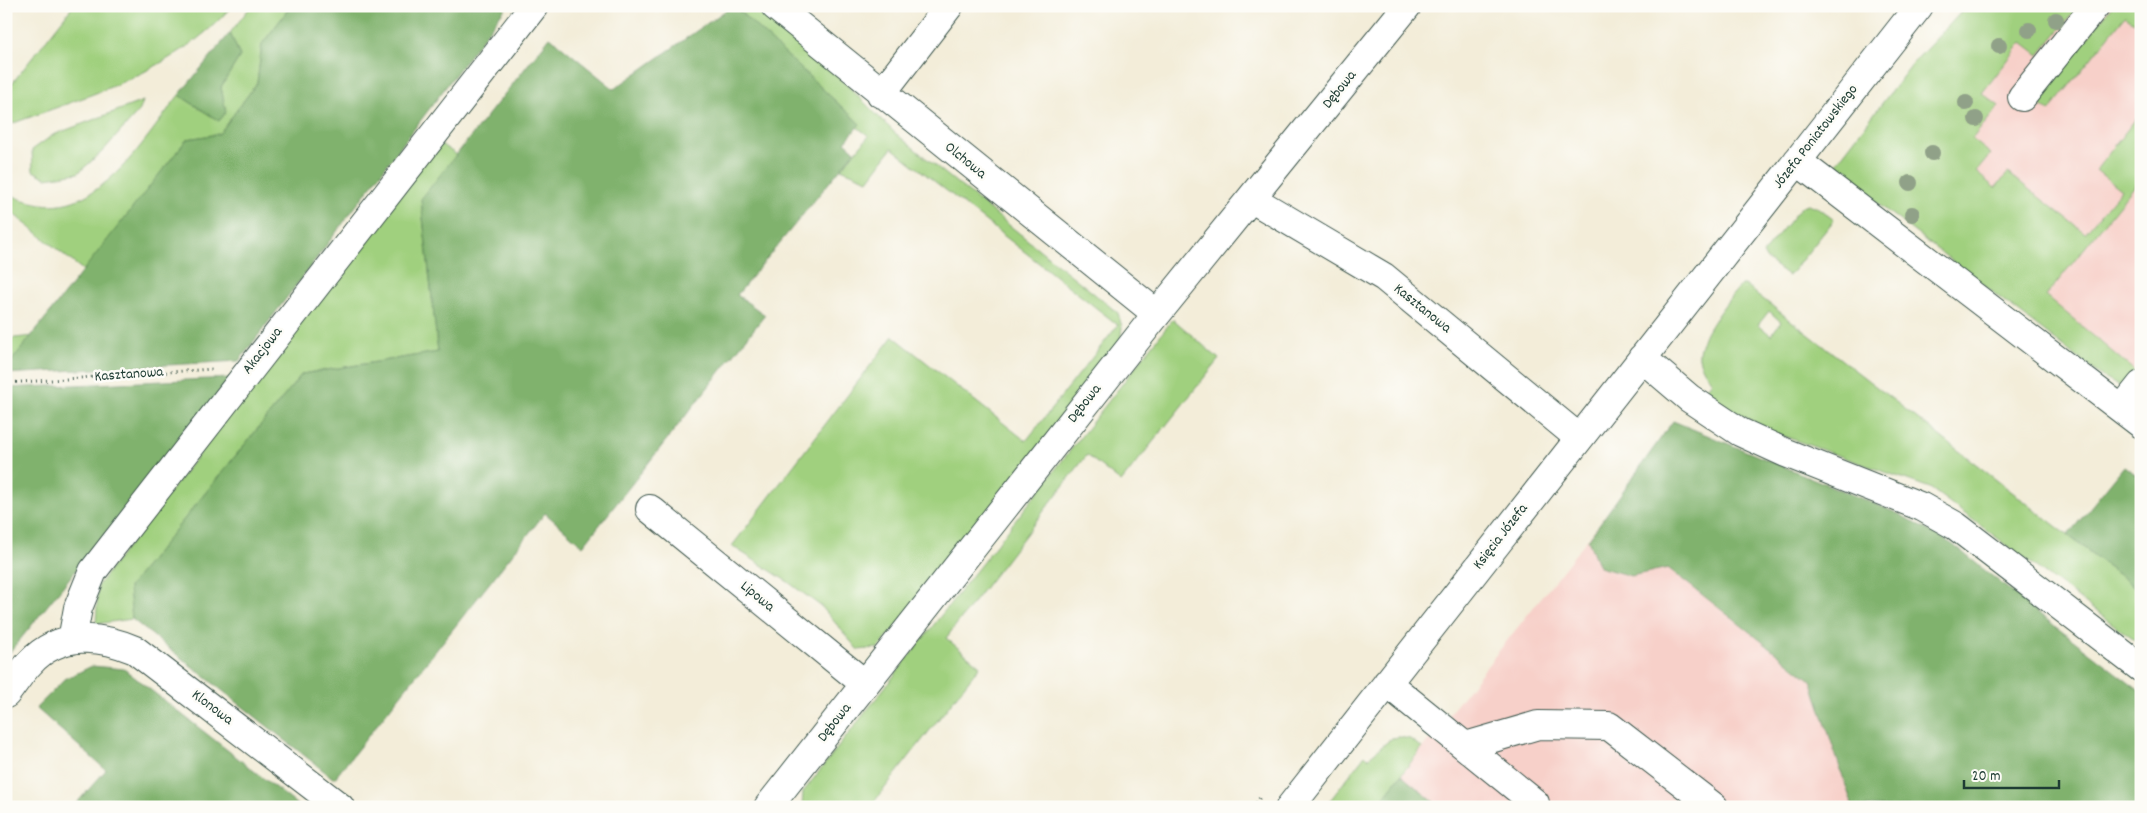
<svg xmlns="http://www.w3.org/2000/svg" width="2147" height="813" viewBox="0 0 2147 813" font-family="Dekko,sans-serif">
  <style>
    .built { fill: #f7d0c9 }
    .green { fill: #a0d07e; stroke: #608659; fill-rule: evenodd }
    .forest { fill: #80b26d; stroke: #507850 }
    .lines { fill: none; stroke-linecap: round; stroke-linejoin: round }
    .minor-casing { stroke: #3f574d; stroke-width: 30 }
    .path { stroke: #3f574d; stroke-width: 3; stroke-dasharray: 1 4; stroke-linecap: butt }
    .minor { stroke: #fff; stroke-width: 28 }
    .tree { fill: #90a188 }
    .labels { text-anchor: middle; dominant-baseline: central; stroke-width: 5; stroke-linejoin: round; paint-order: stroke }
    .street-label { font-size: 15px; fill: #1f3d34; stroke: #fdfcf7 }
  </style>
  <rect width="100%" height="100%" fill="#fdfcf7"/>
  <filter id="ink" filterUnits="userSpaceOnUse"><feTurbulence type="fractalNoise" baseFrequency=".02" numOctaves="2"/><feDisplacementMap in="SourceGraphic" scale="10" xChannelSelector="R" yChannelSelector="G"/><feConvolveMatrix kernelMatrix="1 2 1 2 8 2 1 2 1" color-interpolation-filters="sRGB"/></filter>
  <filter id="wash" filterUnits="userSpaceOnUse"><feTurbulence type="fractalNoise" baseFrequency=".0096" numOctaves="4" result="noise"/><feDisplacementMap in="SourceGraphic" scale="20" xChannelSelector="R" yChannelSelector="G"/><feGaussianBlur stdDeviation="1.12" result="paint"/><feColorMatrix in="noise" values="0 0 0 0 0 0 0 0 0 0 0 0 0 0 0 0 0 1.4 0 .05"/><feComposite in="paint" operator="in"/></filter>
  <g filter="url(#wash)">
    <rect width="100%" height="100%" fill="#f3edd9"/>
    <path class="built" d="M 2004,6 L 2141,6 L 2141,394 L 1861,186 Z
      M 1604,518 L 1811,680 L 1970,807 L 1440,807 L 1401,775 Z"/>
    <path class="green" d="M 73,6 L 232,6 C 175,73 85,96 6,126 L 6,91 Z
      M 251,6 L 291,6 L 262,44 L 257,83 L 219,134 L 187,139 L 84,271 L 6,208 L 6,191 C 18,200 27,201 41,204 C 102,213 146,137 179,95 L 219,121 L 226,112 L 221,87 L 240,56 L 230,33 Z
      M 734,6 L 761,6 L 822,60 L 895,133 L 1118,313 L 1122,327 L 1120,344 L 879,648 L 858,650 L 822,607 L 788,582 L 732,546 L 893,336 L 1026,441 L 1118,325 L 892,148 L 868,180 L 841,169 L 869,136 L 857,127 L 860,124 Z
      M 1967,6 L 2079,6 L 2039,55 L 2022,42 L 1982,93 L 1999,106 L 1972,139 L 1991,154 L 1976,172 L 1995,188 L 2008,173 L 2085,233 L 2121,190 L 2096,170 L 2141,112 L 2141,178 L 2046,296 L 2136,372 L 2122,388 L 2104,378 L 1838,173 L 1834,166 L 1913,63 Z
      M 2112,6 L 2141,6 L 2141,15 L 2134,22 L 2125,16 L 2049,111 L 2042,106 L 2041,99 Z
      M 143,101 L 140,110 L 102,152 L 78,173 L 46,178 L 33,171 L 32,150 L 53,135 Z
      M 439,143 L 457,155 L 421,200 L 438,352 L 302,374 L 129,587 L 132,619 L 96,624 L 98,585 Z
      M 1808,204 L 1817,207 L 1834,220 L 1789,276 L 1766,259 L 1763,253 L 1802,206 Z
      M 1741,285 L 1745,285 L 2141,592 L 2141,645 L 1930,488 L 1772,432 L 1729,408 L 1705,391 L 1712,382 C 1707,375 1701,367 1699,358 C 1696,339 1728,300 1741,285 ZM 1769,311 L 1781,322 L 1771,335 L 1758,325 Z
      M 1173,319 L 1219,359 L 1121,482 L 1087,455 L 946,638 L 980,666 L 870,807 L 802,807 L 803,792 Z
      M 33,336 L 6,368 L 6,339 Z
      M 1400,737 L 1410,739 L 1422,748 L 1376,807 L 1325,807 L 1365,755 L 1368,758 L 1392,738 Z"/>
    <path class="forest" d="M 291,6 L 507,6 L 239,361 L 6,374 L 6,368 L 187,139 L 219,134 L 257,83 L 262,44 Z
      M 732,6 L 734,6 L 860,124 L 845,142 L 855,151 L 737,295 L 765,315 L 583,546 L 545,513 L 334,779 L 132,619 L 129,587 L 302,374 L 438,352 L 421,199 L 550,37 L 614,89 Z
      M 230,33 L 240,56 L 221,87 L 226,112 L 219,121 L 179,95 Z
      M 231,378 L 6,657 L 6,388 Z
      M 1673,421 L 1899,514 L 1952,544 L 2056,627 L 2141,692 L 2141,807 L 1853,807 L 1811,680 L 1668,568 L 1631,576 L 1599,567 L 1588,540 Z
      M 2124,466 L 2141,478 L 2141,592 L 2068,535 Z
      M 92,666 L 124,669 L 300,807 L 73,807 L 106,770 L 36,708 L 65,679 Z
      M 1401,775 L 1440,807 L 1376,807 Z"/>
  </g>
  <g filter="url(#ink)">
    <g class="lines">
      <g class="minor-casing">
        <path id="minor" d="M 775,6 L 1157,314
          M 881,94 L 949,6
          M 2022,97 L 2095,6
          M 1797,161 L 2141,424
          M 1252,199 L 1384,277 L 1579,438
          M 1642,358 L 1689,398 L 1740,432 L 1786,453 L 1922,507 L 1956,526 L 2141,668
          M 2122,409 L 2141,385
          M 650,509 L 865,684
          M 72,640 L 78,608 L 93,571 L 534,6
          M 1387,683 L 1535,803
          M 6,694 C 14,684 21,672 30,663 C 59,631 100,635 135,650 L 340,807
          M 1466,746 L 1538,725 L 1609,726 L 1714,807
          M 768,807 L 1148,325 L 1407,6
          M 1290,807 L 1919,6"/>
      </g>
      <path class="path" d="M 6,383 L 213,369
        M 1253,807 L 1261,796"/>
      <use href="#minor" class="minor"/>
    </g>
    <g class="tree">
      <circle cx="2056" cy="20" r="8"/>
      <circle cx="2029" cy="30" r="8"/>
      <circle cx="1999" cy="46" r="8"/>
      <circle cx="1966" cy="103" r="8"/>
      <circle cx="1976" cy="119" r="8"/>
      <circle cx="1932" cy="153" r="8"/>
      <circle cx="1910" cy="183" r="8"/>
      <circle cx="1912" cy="214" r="8"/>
    </g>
  </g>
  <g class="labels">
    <g class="street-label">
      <text transform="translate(1340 90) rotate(-51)">Dębowa</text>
      <text transform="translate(1816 137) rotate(-52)">Józefa Poniatowskiego</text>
      <text transform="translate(965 161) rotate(39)">Olchowa</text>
      <text transform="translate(1422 309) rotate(39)">Kasztanowa</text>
      <text transform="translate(263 351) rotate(-52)">Akacjowa</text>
      <text transform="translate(129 375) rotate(-4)">Kasztanowa</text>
      <text transform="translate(1085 404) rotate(-52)">Dębowa</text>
      <text transform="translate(1501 537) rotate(-52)">Księcia Józefa</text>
      <text transform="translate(757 597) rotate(39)">Lipowa</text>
      <text transform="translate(212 708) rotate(37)">Klonowa</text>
      <text transform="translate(835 723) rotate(-52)">Dębowa</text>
    </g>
  </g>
  <rect width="2147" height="813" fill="none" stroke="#fdfcf7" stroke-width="25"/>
  <path d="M1964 780v8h95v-8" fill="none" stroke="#1f3d34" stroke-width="2.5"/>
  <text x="1972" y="780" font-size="15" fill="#1f3d34" stroke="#fdfcf7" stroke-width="4" paint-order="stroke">20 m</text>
</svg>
